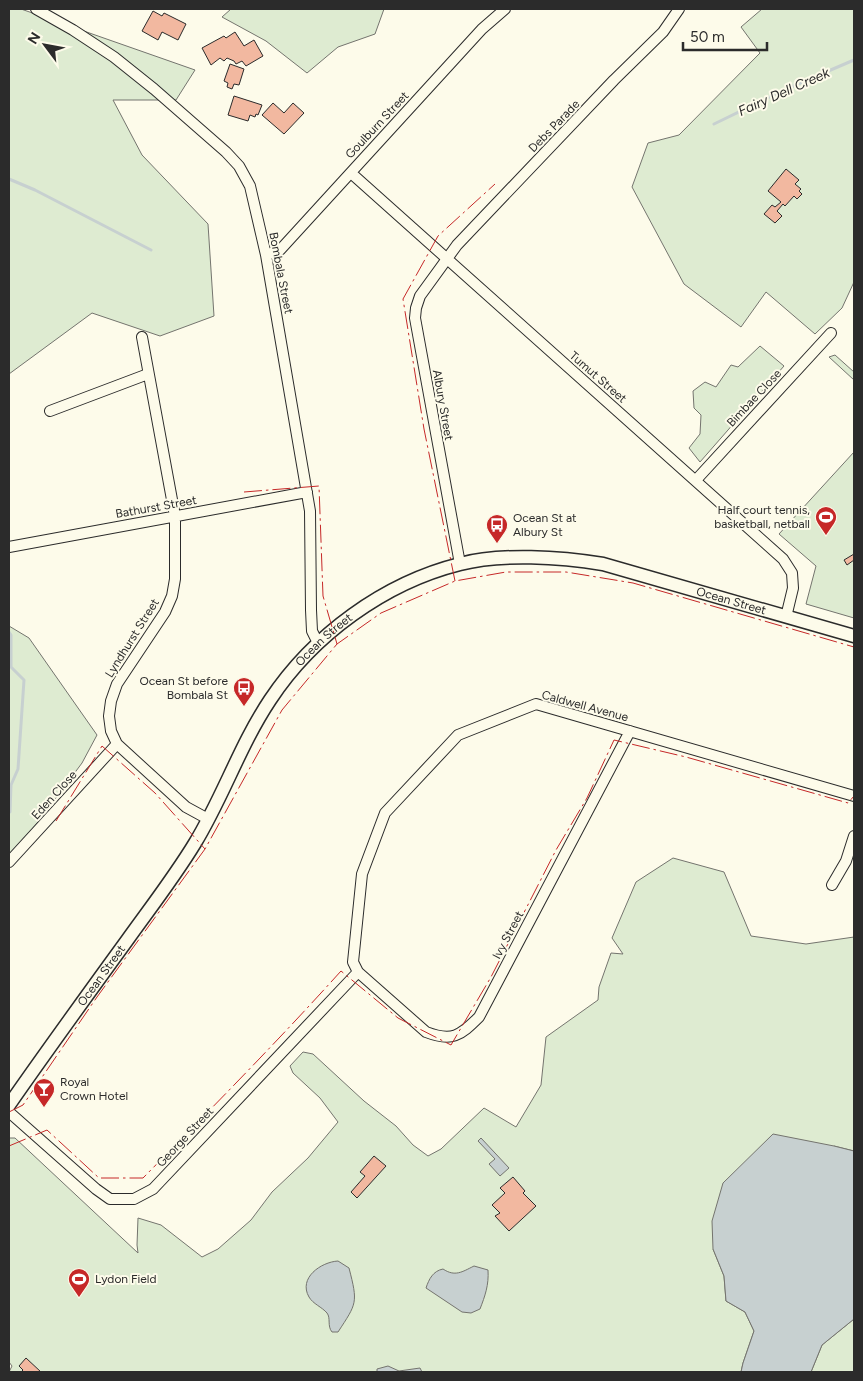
<svg xmlns="http://www.w3.org/2000/svg" width="863" height="1381" viewBox="0 0 863 1381" font-family="Figtree,sans-serif">
  <style>
    .green { fill: #deebd1; stroke: #74746e }
    .water { fill: #c7d0d0; stroke: #74746e }
    .lines { fill: none; stroke-linecap: round; stroke-linejoin: round }
    .stream { stroke: #c7d0d0; stroke-width: 3 }
    .building { fill: #f2b8a0; stroke: #2b2b2b }
    .minor-casing { stroke: #2b2b2b; stroke-width: 12 }
    .tertiary-casing { stroke: #2b2b2b; stroke-width: 15 }
    .minor { stroke: #fdfbea; stroke-width: 10 }
    .tertiary { stroke: #fdfbea; stroke-width: 12 }
    .power { stroke: #c62828; stroke-width: 1; stroke-dasharray: 18 4 2.5 4; stroke-linecap: butt }
    .labels { text-anchor: middle; dominant-baseline: central; stroke-width: 4; stroke-linejoin: round; paint-order: stroke }
    .street-label { font-size: 12px; fill: #2b2b2b; stroke: #fdfbea }
    .poi-label { font-size: 12px; fill: #2b2b2b; stroke: #fdfbea; text-anchor: start }
    .water-label { font-size: 14px; font-style: italic; fill: #2b2b2b; stroke: #fdfbea }
  </style>
  <rect width="100%" height="100%" fill="#fdfbea"/>
  <path class="green" d="M 9,9 L 21,9 L 195,70 L 176,100 L 113,100 L 142,155 L 208,224 L 214,316 L 160,336 L 92,313 L 9,374 Z
    M 231,9 L 384,9 L 375,34 L 338,47 L 307,73 L 266,41 L 222,17 Z
    M 762,9 L 854,9 L 854,282 L 842,308 L 815,334 L 766,292 L 741,327 L 684,284 L 632,187 L 648,143 L 679,135 L 760,53 L 741,27 Z
    M 760,346 L 784,366 L 700,462 L 689,448 L 700,434 L 701,415 L 694,408 L 693,391 L 705,382 L 716,387 L 731,365 L 738,367 Z
    M 835,355 L 854,372 L 854,380 L 829,357 Z
    M 854,452 L 854,618 L 806,604 L 816,566 L 779,534 Z
    M 9,626 L 29,638 L 97,735 L 82,763 L 9,861 Z
    M 673,858 L 724,872 L 751,936 L 806,944 L 854,937 L 854,1151 L 834,1146 L 713,1249 L 724,1276 L 726,1301 L 745,1312 L 754,1331 L 743,1363 L 741,1372 L 9,1372 L 12,1366 L 9,1362 L 9,1138 L 15,1138 L 138,1253 L 137,1245 L 138,1218 L 161,1225 L 202,1257 L 218,1249 L 251,1220 L 272,1192 L 308,1158 L 338,1122 L 320,1098 L 293,1073 L 290,1066 L 303,1052 L 313,1054 L 364,1101 L 396,1126 L 413,1145 L 428,1156 L 441,1149 L 484,1108 L 516,1127 L 541,1085 L 546,1037 L 598,1000 L 599,987 L 611,953 L 623,954 L 612,938 L 636,882 Z
    M 854,1319 L 854,1372 L 811,1372 L 822,1345 Z"/>
  <path class="water" d="M 773,1134 L 834,1146 L 854,1151 L 854,1319 L 822,1345 L 811,1372 L 741,1372 L 743,1363 L 754,1331 L 745,1312 L 726,1301 L 724,1276 L 713,1249 L 712,1221 L 723,1183 Z
    M 481,1138 L 509,1168 L 500,1176 L 489,1164 L 495,1159 L 478,1141 Z
    M 338,1261 L 349,1268 C 358,1303 357,1303 338,1332 L 332,1332 C 327,1326 331,1318 327,1313 C 322,1307 313,1304 309,1297 C 298,1278 321,1262 338,1261 Z
    M 474,1266 L 488,1270 C 489,1285 485,1296 480,1309 L 471,1313 L 462,1312 L 426,1288 C 429,1279 433,1271 443,1269 C 455,1277 462,1272 474,1266 Z
    M 388,1366 L 399,1371 L 420,1368 L 422,1372 L 377,1372 L 377,1369 Z"/>
  <g class="lines">
    <path class="stream" d="M 714,124 L 784,90 L 854,60
      M 9,179 L 35,190 L 151,250
      M 9,632 L 11,635 L 11,667 L 24,680 L 18,769 L 11,785 L 10,812"/>
  </g>
  <path class="building" d="M 153,11 L 162,16 L 164,13 L 186,24 L 178,40 L 162,32 L 158,40 L 142,31 Z
    M 235,32 L 244,46 L 254,40 L 263,56 L 246,66 L 242,61 L 236,64 L 234,61 L 227,58 L 224,61 L 220,58 L 211,65 L 202,48 L 224,36 L 226,38 Z
    M 230,64 L 244,69 L 239,85 L 234,84 L 232,89 L 227,87 L 228,83 L 224,81 Z
    M 234,96 L 262,105 L 258,115 L 256,114 L 255,117 L 250,115 L 248,121 L 228,115 Z
    M 273,103 L 284,113 L 293,103 L 304,113 L 284,134 L 262,115 Z
    M 786,169 L 799,180 L 795,184 L 801,189 L 799,191 L 802,194 L 797,199 L 794,196 L 785,206 L 783,204 L 777,211 L 782,216 L 775,223 L 764,214 L 772,205 L 775,207 L 781,202 L 768,191 Z
    M 854,554 L 854,560 L 847,565 L 844,560 Z
    M 374,1156 L 386,1166 L 357,1198 L 351,1192 L 365,1176 L 360,1172 Z
    M 513,1177 L 525,1191 L 523,1193 L 536,1206 L 509,1231 L 495,1216 L 500,1213 L 492,1205 L 505,1193 L 500,1188 Z
    M 26,1358 L 41,1372 L 21,1372 L 23,1370 L 19,1366 Z"/>
  <g class="lines">
    <g class="minor-casing">
      <path id="minor" d="M 36,9 L 73,30 L 114,57 L 154,89 L 226,152 L 239,166 L 250,186 L 266,255 L 310,511 L 311,610 L 312,631 L 318,643
        M 351,173 L 783,559 L 792,573 L 793,588 L 786,617
        M 266,255 L 280,250 L 482,29 L 505,9
        M 142,337 L 175,516 L 175,579 L 172,596 L 165,612 L 117,684 L 111,701 L 109,716 L 111,731 L 117,744 L 186,807 L 208,819
        M 50,411 L 148,374
        M 696,480 L 831,333
        M 9,547 L 307,492
        M 460,564 L 415,318 L 416,308 L 420,296 L 457,245 L 614,80 L 663,32 L 679,9
        M 630,731 L 479,1017 C 460,1036 452,1042 426,1032 L 358,972 L 353,962 L 362,874 L 385,813 L 458,735 L 536,704 L 854,796
        M 9,862 L 117,744
        M 832,885 L 846,861 L 854,836
        M 9,1112 L 96,1189 L 110,1199 L 134,1199 L 153,1189 L 358,972"/>
    </g>
    <g class="tertiary-casing">
      <g id="tertiary">
        <path id="s1" d="M 9,1105 C 48,1049 88,994 128,939 C 151,907 175,876 195,843 C 223,797 240,745 270,700 C 313,635 384,583 460,564 C 501,553 561,557 603,564 L 854,636"/>
      </g>
    </g>
    <use href="#minor" class="minor"/>
    <use href="#tertiary" class="tertiary"/>
    <path class="power" d="M 244,492 L 319,486 L 323,596 L 337,644
      M 455,581 L 424,429 L 403,299 L 438,236 L 495,184
      M 56,821 L 102,746 L 155,793 L 205,849
      M 9,1112 L 23,1105 L 97,997 L 205,849 L 282,710 L 337,644 L 381,613 L 455,581 L 506,572 L 566,572 L 633,583 L 854,647
      M 9,1146 L 47,1130 L 99,1178 L 143,1178 C 210,1110 277,1042 341,971 L 398,1018 L 451,1045 L 491,977 L 556,850 L 587,798 L 614,740 L 686,757 L 848,803 L 854,796"/>
  </g>
  <defs>
    <g id="stadium-pin" transform="scale(1.125)"><path d="M0 17L-7.5 6A9.5 9.5 0 1 1 7.5 6Z" fill="#c62828" stroke="#fdfbea"/><path d="M0-5a6.5 5 0 1 0 0 10a6.5 5 0 1 0 0-10ZM-3.5-1.8h7v3.6h-7Z" fill="#fff"/></g>
    <g id="bus-pin" transform="scale(1.125)"><path d="M0 17L-7.5 6A9.5 9.5 0 1 1 7.5 6Z" fill="#c62828" stroke="#fdfbea"/><path d="M-5-6H5V4H4V6H2V4H-2V6H-4V4H-5ZM-3.5-4V0h7V-4ZM-3.5 1.2v1.5H-2V1.2ZM2 1.2v1.5H3.5V1.2Z" fill="#fff"/></g>
    <g id="bar-pin" transform="scale(1.125)"><path d="M0 17L-7.5 6A9.5 9.5 0 1 1 7.5 6Z" fill="#c62828" stroke="#fdfbea"/><path d="M-6-5H6L.8 .8V4.5H3.5V6h-7V4.5H-.8V.8Z" fill="#fff"/></g>
  </defs>
  <g fill-rule="evenodd">
    <use href="#stadium-pin" x="826" y="517"/>
    <use href="#bus-pin" x="497" y="525"/>
    <use href="#bus-pin" x="244" y="688"/>
    <use href="#bar-pin" x="44" y="1089"/>
    <use href="#stadium-pin" x="79" y="1279"/>
  </g>
  <g class="labels">
    <g class="street-label">
      <text transform="translate(377 125) rotate(-47)">Goulburn Street</text>
      <text transform="translate(554 126) rotate(-46)">Debs Parade</text>
      <text transform="translate(281 273) rotate(79)">Bombala Street</text>
      <text transform="translate(598 377) rotate(41)">Tumut Street</text>
      <text transform="translate(754 398) rotate(-47)">Bimbae Close</text>
      <text transform="translate(443 405) rotate(80)">Albury Street</text>
      <text transform="translate(156 507) rotate(-10)">Bathurst Street</text>
      <text stroke="none"><textPath href="#s1" startOffset="999">Ocean Street</textPath></text>
      <text transform="translate(132 638) rotate(-58)">Lyndhurst Street</text>
      <text stroke="none"><textPath href="#s1" startOffset="564">Ocean Street</textPath></text>
      <text transform="translate(585 706) rotate(15)">Caldwell Avenue</text>
      <text transform="translate(54 795) rotate(-48)">Eden Close</text>
      <text transform="translate(508 935) rotate(-62)">Ivy Street</text>
      <text stroke="none"><textPath href="#s1" startOffset="159">Ocean Street</textPath></text>
      <text transform="translate(185 1137) rotate(-47)">George Street</text>
    </g>
    <g class="poi-label">
      <text x="810" y="510" text-anchor="end">Half court tennis,<tspan x="810" dy="14">basketball, netball</tspan></text>
      <text x="513" y="518">Ocean St at<tspan x="513" dy="14">Albury St</tspan></text>
      <text x="228" y="681" text-anchor="end">Ocean St before<tspan x="228" dy="14">Bombala St</tspan></text>
      <text x="60" y="1082">Royal<tspan x="60" dy="14">Crown Hotel</tspan></text>
      <text x="95" y="1279">Lydon Field</text>
    </g>
    <g class="water-label">
      <text transform="translate(784 92) rotate(-24)">Fairy Dell Creek</text>
    </g>
  </g>
  <rect width="863" height="1381" fill="none" stroke="#2b2b2b" stroke-width="20"/>
  <g transform="translate(45 45) rotate(302)" stroke="#fdfbea" stroke-width="4" paint-order="stroke">
  <path d="M0-4L9 19L0 12L-9 19Z" fill="#2b2b2b"/>
  <text y="-8" font-size="14" font-weight="bold" text-anchor="middle" fill="#2b2b2b">N</text>
  </g>
  <path d="M683 42v8h84v-8" fill="none" stroke="#2b2b2b" stroke-width="2.5"/>
  <text x="690" y="42" font-size="15" fill="#2b2b2b" stroke="#fdfbea" stroke-width="4" paint-order="stroke">50 m</text>
</svg>
